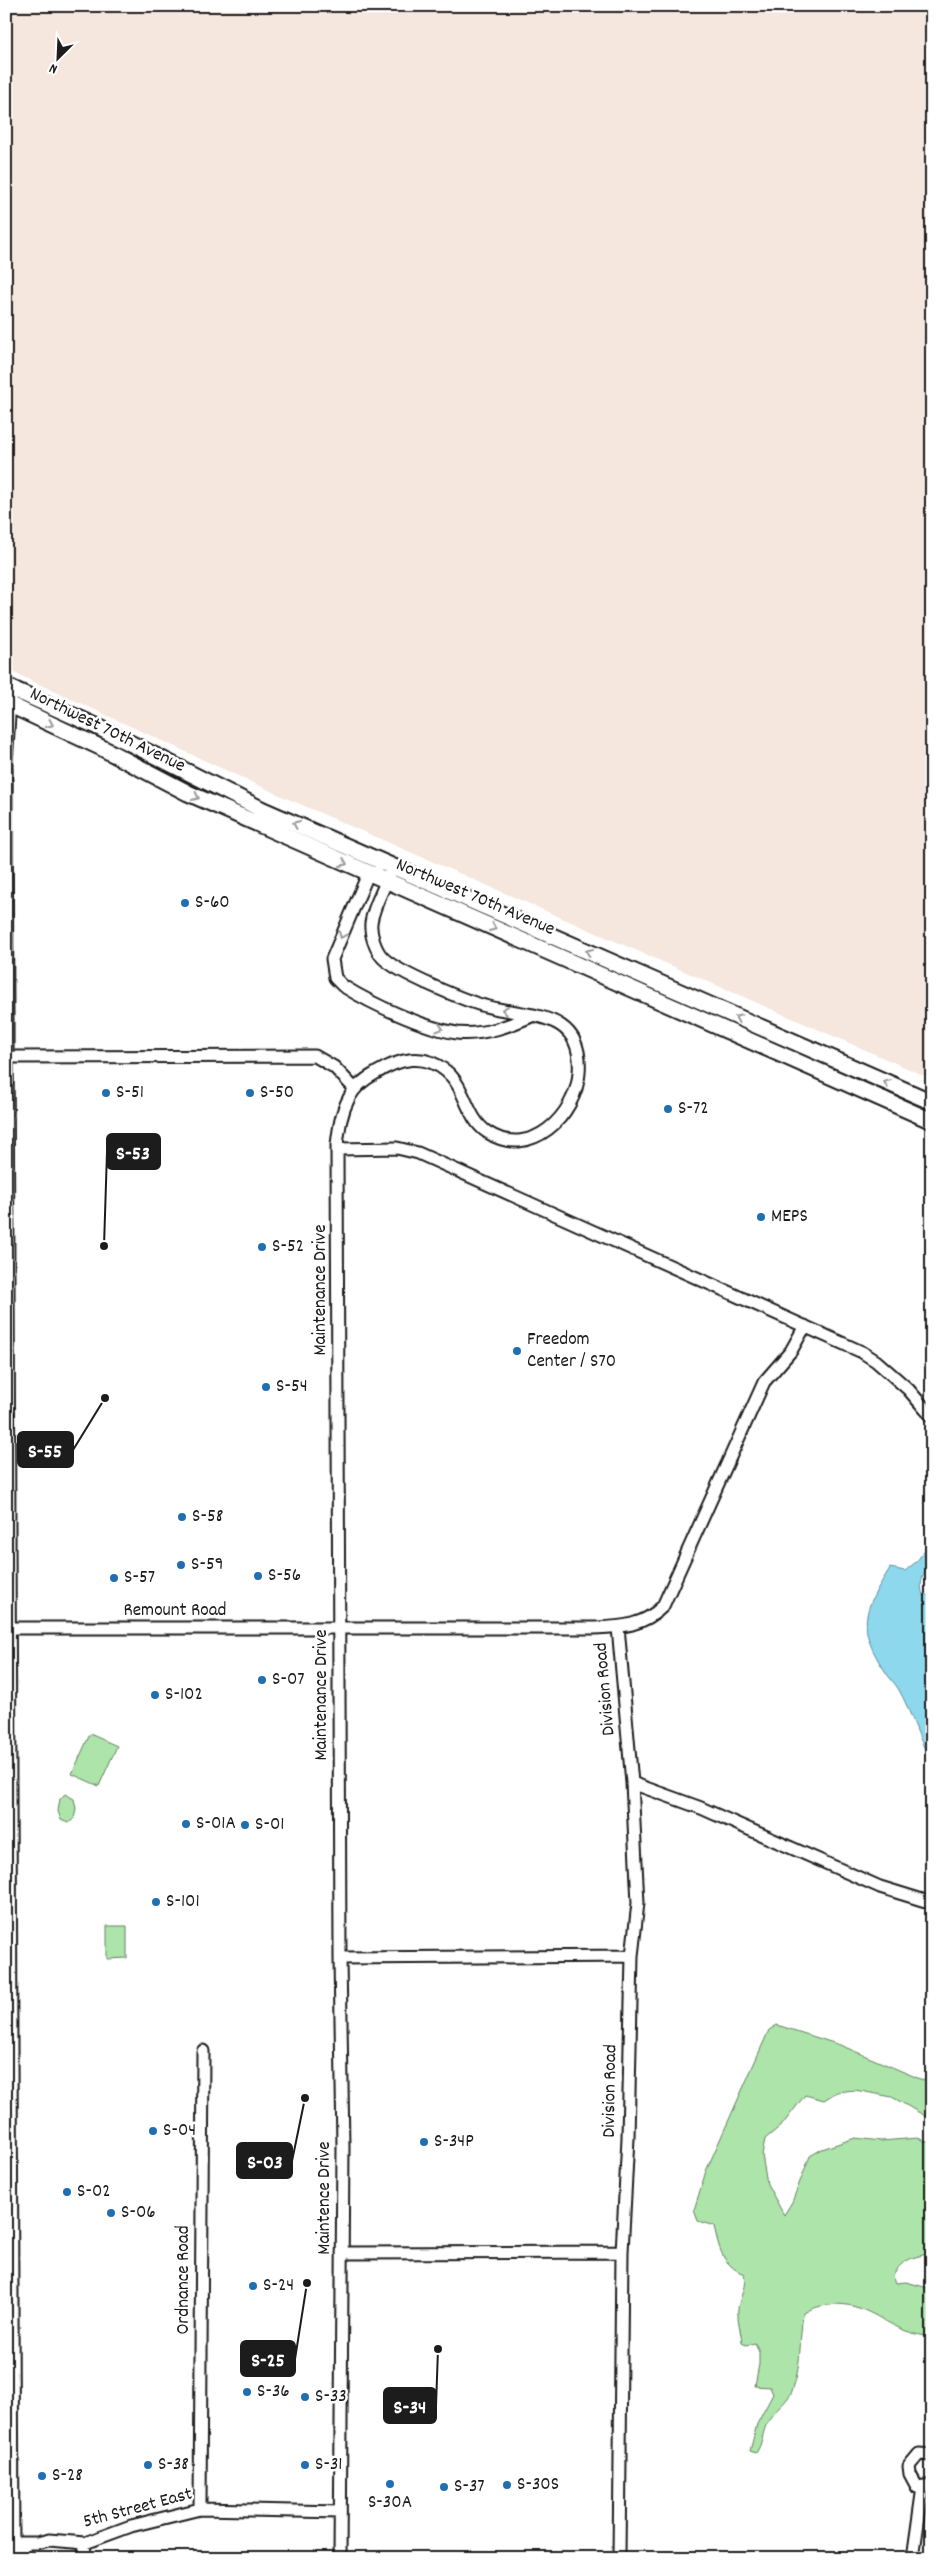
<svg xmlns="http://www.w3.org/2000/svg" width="938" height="2564" viewBox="0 0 938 2564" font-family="Dekko,sans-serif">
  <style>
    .built { fill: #f5e6de }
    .green { fill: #ace4a9; stroke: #648062 }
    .water { fill: #8ed8ee; stroke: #608d9a }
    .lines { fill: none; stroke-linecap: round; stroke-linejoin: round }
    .minor-casing { stroke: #1c1c1c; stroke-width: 15 }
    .secondary-casing { stroke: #1c1c1c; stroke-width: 19 }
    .minor { stroke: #fff; stroke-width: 11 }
    .secondary { stroke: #fff; stroke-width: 15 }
    .oneway { stroke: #999 }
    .poi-dot { fill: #1f6fb2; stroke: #fff; stroke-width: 2 }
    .labels { text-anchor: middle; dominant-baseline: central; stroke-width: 5; stroke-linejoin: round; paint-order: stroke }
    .street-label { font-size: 19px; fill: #1c1c1c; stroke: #fff }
    .poi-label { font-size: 19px; fill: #1c1c1c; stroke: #fff; text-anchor: start }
    .leader { fill: none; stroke: #1c1c1c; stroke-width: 2 }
    .callout-dot { fill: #1c1c1c; stroke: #fff; stroke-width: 2 }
    .callout { fill: #1c1c1c; stroke: #1c1c1c; stroke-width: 2 }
    .callout-label { font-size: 20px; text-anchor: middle; font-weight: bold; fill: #fff }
  </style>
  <rect width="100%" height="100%" fill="#fff"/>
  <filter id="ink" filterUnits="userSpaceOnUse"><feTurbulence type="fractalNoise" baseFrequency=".02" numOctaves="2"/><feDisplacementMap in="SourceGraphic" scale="10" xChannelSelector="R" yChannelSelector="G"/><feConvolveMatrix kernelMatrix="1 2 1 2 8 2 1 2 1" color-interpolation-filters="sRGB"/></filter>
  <g filter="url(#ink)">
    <path class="built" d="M 6,6 L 932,6 L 932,1079 L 286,798 L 6,669 Z"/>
    <path class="green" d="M 90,1734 L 117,1746 L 99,1786 L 72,1774 Z
      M 65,1794 L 74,1799 L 76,1809 L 74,1819 L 68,1823 L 61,1820 L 58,1811 L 60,1799 Z
      M 107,1926 L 127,1926 L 127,1958 L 107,1959 Z
      M 777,2025 L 840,2045 L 932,2084 L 932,2120 L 892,2097 L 855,2090 L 837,2092 L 824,2100 L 805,2095 L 783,2124 L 765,2139 L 762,2155 L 767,2184 L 784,2215 L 792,2202 L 810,2156 L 822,2149 L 855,2138 L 881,2141 L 918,2138 L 932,2144 L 932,2253 C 914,2257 902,2259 893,2275 L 896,2283 L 906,2282 L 932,2289 L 932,2338 C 923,2335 914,2334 906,2331 C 878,2320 860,2300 827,2305 C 817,2307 811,2308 803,2314 C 799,2340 802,2366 792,2391 C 787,2403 774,2410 768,2421 C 762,2432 763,2443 756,2453 L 750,2451 L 757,2424 L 773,2394 L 770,2387 L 755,2386 L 759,2364 L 759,2351 L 755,2343 L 746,2345 L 742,2343 C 741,2331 737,2321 738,2308 C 740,2297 747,2285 744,2274 C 722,2265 719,2248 714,2226 L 698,2221 L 694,2210 L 706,2171 L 769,2030 Z"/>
    <path class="water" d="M 932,1540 C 932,1545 933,1552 932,1556 C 928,1571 917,1578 923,1595 L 932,1595 L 932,1763 C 918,1739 912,1713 899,1690 C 895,1683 889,1678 885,1671 C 855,1626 864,1610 890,1568 L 905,1571 L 917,1561 Z"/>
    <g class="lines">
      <g class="minor-casing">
        <path id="minor" d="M 6,764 L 10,699
          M 6,767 L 13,2558
          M 376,872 L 368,874 L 332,959 L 335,978 L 343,986 C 372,1004 423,1028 457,1033 C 483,1036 511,1025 534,1015
          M 7,1057 L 315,1056 L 334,1067 L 355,1089
          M 338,1149 L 397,1148 L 418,1153 L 862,1352 L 876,1361 L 908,1389 L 932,1417
          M 618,1627 L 632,1783 L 638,1903 L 632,1956 L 628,2138 L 622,2252 L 619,2558
          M 10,1628 L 592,1628 C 619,1627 643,1627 663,1606 L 764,1382 L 791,1351 L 805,1326
          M 632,1783 L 701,1808 L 880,1887 L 932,1903
          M 340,1958 L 632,1956
          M 342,2253 L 622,2252
          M 932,2455 L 919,2454 L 909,2466 L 910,2474 L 917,2487 L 932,2485
          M 200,2509 L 203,2051
          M 6,2543 L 37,2543 L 49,2540 L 85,2543 L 131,2526 L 200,2509 L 340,2512
          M 24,2544 L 24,2558
          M 84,2558 L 85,2543
          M 340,2558 L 343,2146 L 340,1958 L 337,1145 C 339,1128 341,1113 349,1098 C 355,1086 365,1079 376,1073 C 399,1059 423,1052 446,1071 C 466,1087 466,1118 487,1132 C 530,1161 576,1115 579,1073 C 584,1011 530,1017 489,1007 C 467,1002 398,973 383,958 C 375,950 370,933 371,923 C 373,906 384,889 390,873
          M 913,2558 L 923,2487"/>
      </g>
      <g class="secondary-casing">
        <path id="secondary" d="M 6,686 L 98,727 L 261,809 L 932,1102
          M 6,703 L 102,748 L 188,793 L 932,1121"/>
      </g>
      <use href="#minor" class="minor"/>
      <use href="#secondary" class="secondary"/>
    </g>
    <defs><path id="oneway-chevron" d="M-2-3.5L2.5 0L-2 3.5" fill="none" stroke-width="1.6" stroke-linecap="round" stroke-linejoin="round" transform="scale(1.25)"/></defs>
    <g class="oneway">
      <use href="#oneway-chevron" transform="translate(50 724) rotate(25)"/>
      <use href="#oneway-chevron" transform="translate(196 797) rotate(24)"/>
      <use href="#oneway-chevron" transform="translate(296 824) rotate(-156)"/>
      <use href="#oneway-chevron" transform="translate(344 863) rotate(24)"/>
      <use href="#oneway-chevron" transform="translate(493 928) rotate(24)"/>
      <use href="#oneway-chevron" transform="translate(342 935) rotate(113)"/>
      <use href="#oneway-chevron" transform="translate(589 952) rotate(-156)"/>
      <use href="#oneway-chevron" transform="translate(505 1010) rotate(-172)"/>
      <use href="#oneway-chevron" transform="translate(738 1018) rotate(-157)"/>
      <use href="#oneway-chevron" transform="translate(440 1028) rotate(17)"/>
      <use href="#oneway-chevron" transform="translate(887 1083) rotate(-156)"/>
    </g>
  </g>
  <g class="poi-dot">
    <circle cx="185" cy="903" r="5"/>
    <circle cx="106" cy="1093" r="5"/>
    <circle cx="250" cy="1093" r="5"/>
    <circle cx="668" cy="1109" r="5"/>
    <circle cx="761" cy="1217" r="5"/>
    <circle cx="262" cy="1247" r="5"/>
    <circle cx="517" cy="1351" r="5"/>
    <circle cx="266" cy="1387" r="5"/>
    <circle cx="182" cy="1517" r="5"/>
    <circle cx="181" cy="1565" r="5"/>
    <circle cx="258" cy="1576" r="5"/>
    <circle cx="114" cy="1578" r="5"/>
    <circle cx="262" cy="1680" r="5"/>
    <circle cx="155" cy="1695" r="5"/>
    <circle cx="186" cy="1824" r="5"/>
    <circle cx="245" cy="1825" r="5"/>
    <circle cx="156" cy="1902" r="5"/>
    <circle cx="153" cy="2131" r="5"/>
    <circle cx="424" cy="2142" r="5"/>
    <circle cx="67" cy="2192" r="5"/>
    <circle cx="111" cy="2213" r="5"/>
    <circle cx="253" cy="2286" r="5"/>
    <circle cx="247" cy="2392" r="5"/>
    <circle cx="305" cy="2397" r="5"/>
    <circle cx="148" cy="2465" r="5"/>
    <circle cx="305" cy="2465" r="5"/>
    <circle cx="42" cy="2476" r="5"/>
    <circle cx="390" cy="2484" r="5"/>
    <circle cx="507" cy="2485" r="5"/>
    <circle cx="444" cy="2487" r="5"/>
  </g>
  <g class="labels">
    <g class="street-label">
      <text transform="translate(107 731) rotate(26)">Northwest 70th Avenue</text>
      <text transform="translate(475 898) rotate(23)">Northwest 70th Avenue</text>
      <text transform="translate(321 1290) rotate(-90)">Maintenance Drive</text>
      <text x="175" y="1611">Remount Road</text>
      <text transform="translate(606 1689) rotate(-95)">Division Road</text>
      <text transform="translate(322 1695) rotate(-90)">Maintenance Drive</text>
      <text transform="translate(611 2091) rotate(-89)">Division Road</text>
      <text transform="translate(325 2198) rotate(-90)">Maintence Drive</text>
      <text transform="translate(184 2280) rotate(-90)">Ordnance Road</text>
      <text transform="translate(138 2509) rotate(-15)">5th Street East</text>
    </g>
    <g class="poi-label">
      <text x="195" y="903">S-60</text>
      <text x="116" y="1093">S-51</text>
      <text x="260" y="1093">S-50</text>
      <text x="678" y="1109">S-72</text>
      <text x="771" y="1217">MEPS</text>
      <text x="272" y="1247">S-52</text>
      <text x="527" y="1340">Freedom<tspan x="527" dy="22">Center / S70</tspan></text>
      <text x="276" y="1387">S-54</text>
      <text x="192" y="1517">S-58</text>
      <text x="191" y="1565">S-59</text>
      <text x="268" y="1576">S-56</text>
      <text x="124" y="1578">S-57</text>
      <text x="272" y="1680">S-07</text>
      <text x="165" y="1695">S-102</text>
      <text x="196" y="1824">S-01A</text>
      <text x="255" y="1825">S-01</text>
      <text x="166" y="1902">S-101</text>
      <text x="163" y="2131">S-04</text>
      <text x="434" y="2142">S-34P</text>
      <text x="77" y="2192">S-02</text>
      <text x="121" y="2213">S-06</text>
      <text x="263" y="2286">S-24</text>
      <text x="257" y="2392">S-36</text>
      <text x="315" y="2397">S-33</text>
      <text x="158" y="2465">S-38</text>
      <text x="315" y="2465">S-31</text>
      <text x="52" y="2476">S-28</text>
      <text x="517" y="2485">S-30S</text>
      <text x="454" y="2487">S-37</text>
      <text x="390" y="2503" text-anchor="middle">S-30A</text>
    </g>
  </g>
  <path class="leader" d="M104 1246L107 1152M105 1398L73 1450M305 2098L292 2161M307 2283L295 2359M438 2349L436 2406"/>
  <g class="callout-dot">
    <circle cx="104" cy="1246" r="5"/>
    <circle cx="105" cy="1398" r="5"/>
    <circle cx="305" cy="2098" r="5"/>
    <circle cx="307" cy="2283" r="5"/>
    <circle cx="438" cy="2349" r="5"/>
  </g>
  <g class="callout">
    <rect x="107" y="1134" width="53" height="35" rx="5"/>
    <rect x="18" y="1432" width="55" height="35" rx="5"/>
    <rect x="237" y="2143" width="55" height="35" rx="5"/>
    <rect x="241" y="2341" width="54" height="35" rx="5"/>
    <rect x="384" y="2388" width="52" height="35" rx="5"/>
  </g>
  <g class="callout-label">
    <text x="133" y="1159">S-53</text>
    <text x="45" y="1457">S-55</text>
    <text x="265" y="2168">S-03</text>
    <text x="268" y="2366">S-25</text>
    <text x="410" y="2413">S-34</text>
  </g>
  <rect width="938" height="2564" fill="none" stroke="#fff" stroke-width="25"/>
  <rect x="12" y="12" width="913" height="2539" fill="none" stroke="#1c1c1c" stroke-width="2" filter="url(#ink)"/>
  <g transform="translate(58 58) rotate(204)" stroke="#ffffff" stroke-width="4" paint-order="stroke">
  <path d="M0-4L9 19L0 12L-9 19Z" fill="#1c1c1c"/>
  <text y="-8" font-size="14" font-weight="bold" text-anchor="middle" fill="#1c1c1c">N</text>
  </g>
</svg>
